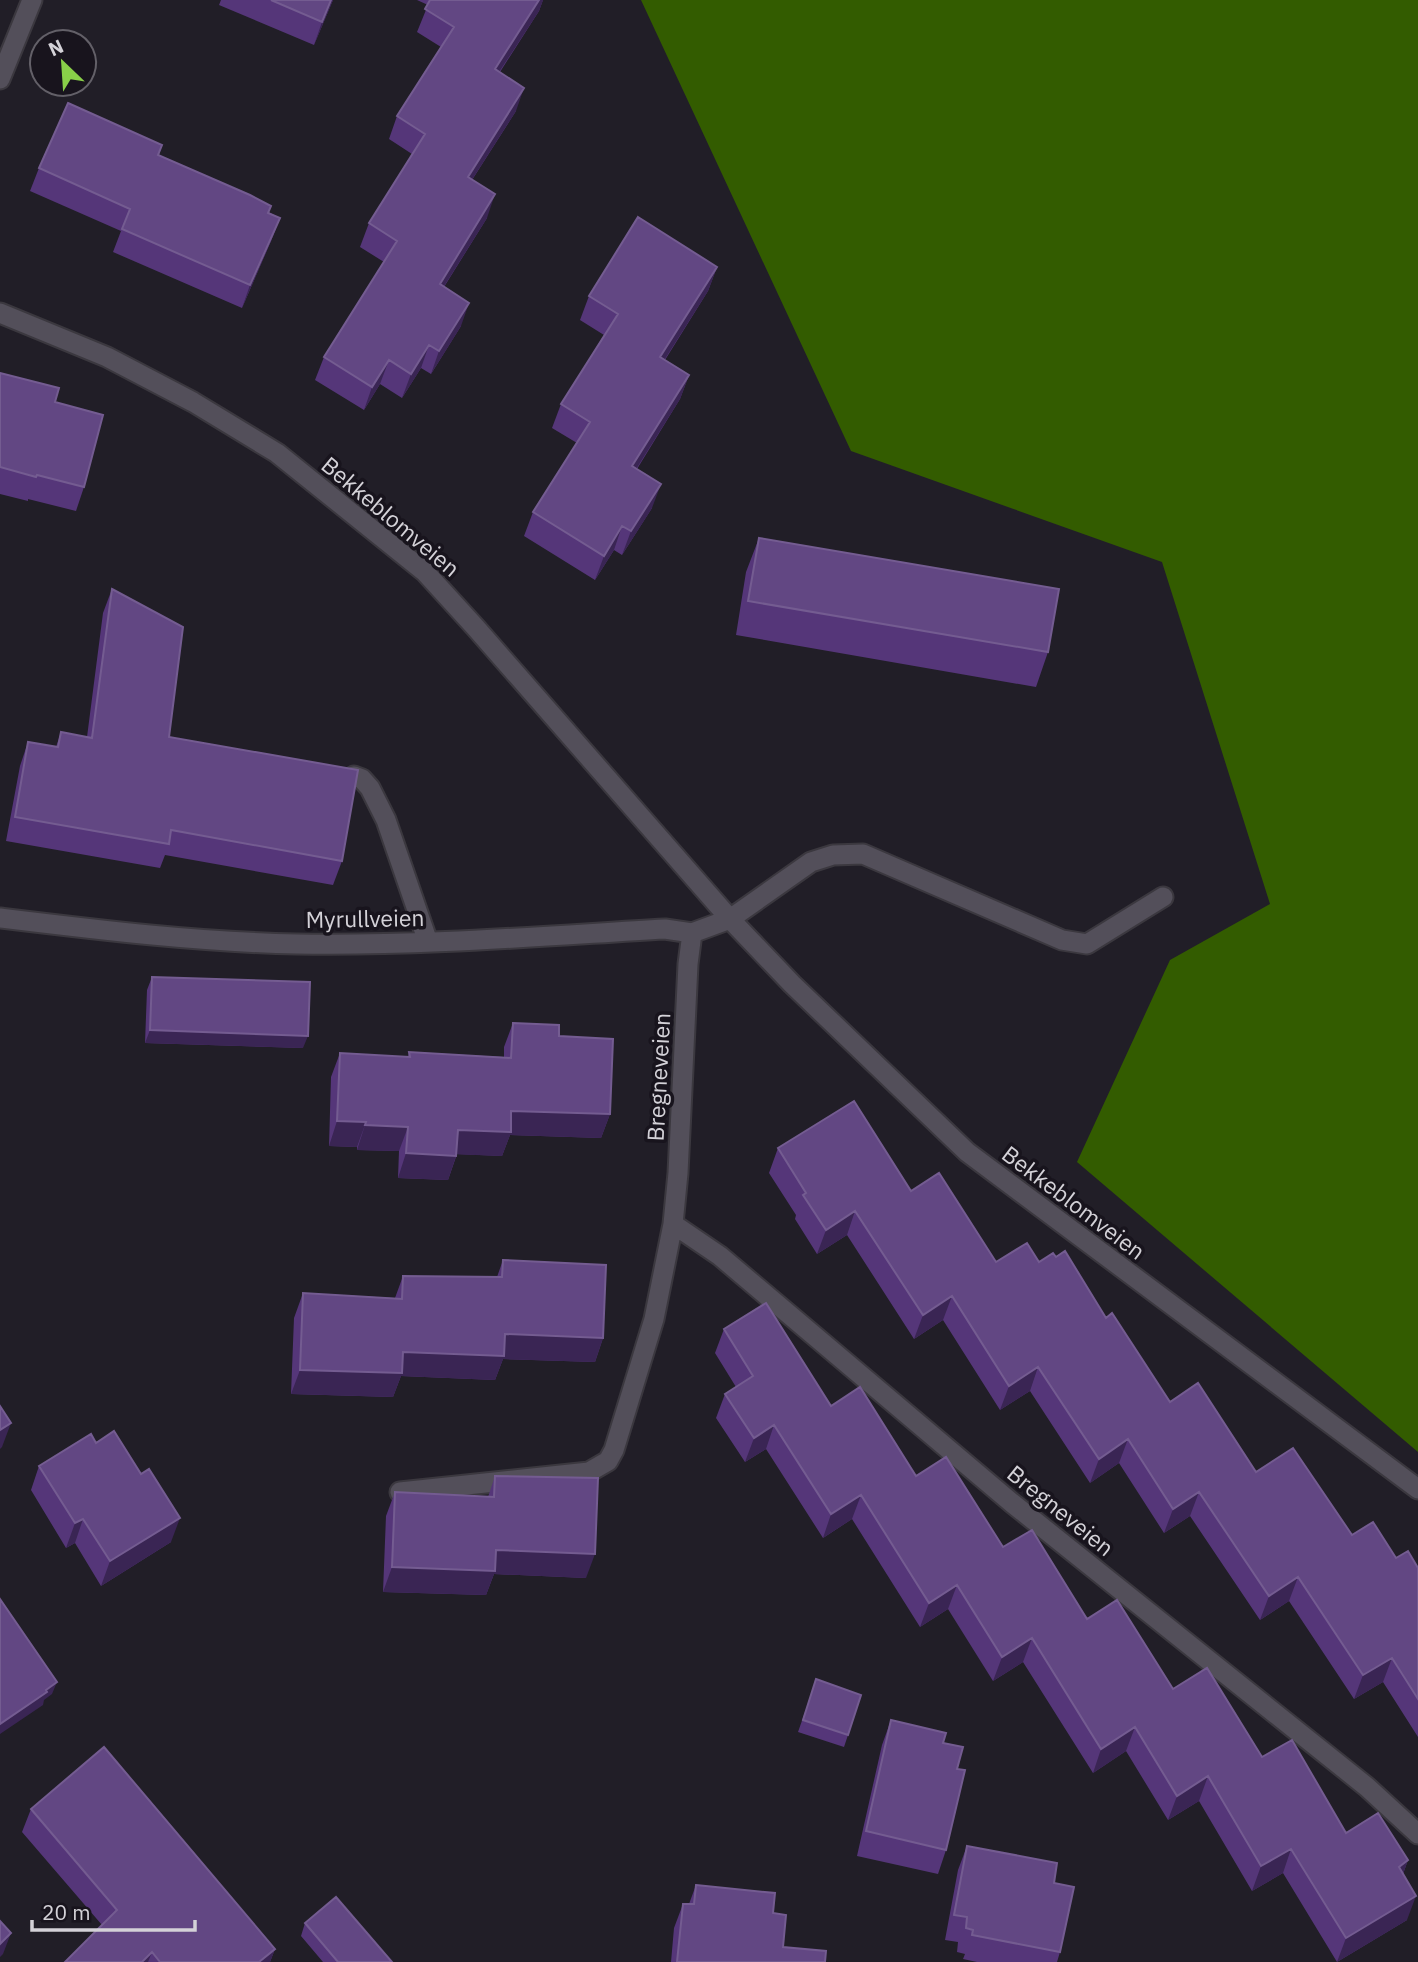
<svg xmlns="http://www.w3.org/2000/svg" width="1418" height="1962" viewBox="0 0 1418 1962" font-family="'IBM Plex Sans',sans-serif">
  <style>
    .forest { fill: #335c00 }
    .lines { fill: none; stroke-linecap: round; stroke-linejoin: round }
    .minor-casing { stroke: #3b383f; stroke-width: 23 }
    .minor { stroke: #534f5a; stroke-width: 19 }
    .wall { fill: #553679 }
    .shaded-wall { fill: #3a2554 }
    .building { fill: #624783; stroke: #745c91; stroke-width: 2 }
    .labels { text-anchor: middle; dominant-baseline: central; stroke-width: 7; stroke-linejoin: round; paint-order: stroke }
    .street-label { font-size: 23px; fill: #d4d2d8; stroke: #18141d }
  </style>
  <rect width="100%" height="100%" fill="#211e27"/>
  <path class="forest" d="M 641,0 L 1418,0 L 1418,1452 L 1077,1162 L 1170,960 L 1270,904 L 1162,562 L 851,451 Z"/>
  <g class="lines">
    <g class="minor-casing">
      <path id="minor" d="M 0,79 L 32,0
        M 0,313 L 107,357 L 193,402 L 277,453 L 425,572 L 476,628 L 730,919 L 792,984 L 967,1152 L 1418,1489
        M 354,776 L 362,779 L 370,788 L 386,820 L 428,942
        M 0,918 C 99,930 197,942 297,944 C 420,946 543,936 665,929 L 692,933 L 730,919 L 811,862 L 833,855 L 863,854 L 1062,940 L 1087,944 L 1163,897
        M 673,1224 L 720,1256 L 1012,1503 L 1367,1787 L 1418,1834
        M 400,1492 L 589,1472 L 608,1461 L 614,1450 L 654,1319 L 673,1224 L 678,1173 L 688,964 L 692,933"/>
    </g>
    <use href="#minor" class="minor"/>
  </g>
  <path class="wall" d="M 221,0 L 333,0 L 314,45 L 219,5 Z
    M 417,0 L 543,0 L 539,11 L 500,72 L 516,111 L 472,180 L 487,218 L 444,287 L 461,326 L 431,374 L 421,368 L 402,398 L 380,384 L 364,410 L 315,380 L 324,357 L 384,262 L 360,247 L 369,223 L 412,154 L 389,139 L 397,116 L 441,47 L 417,32 L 428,5 Z
    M 162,145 L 159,155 L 280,218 L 271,241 L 242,308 L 113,252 L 121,231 L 30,191 L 39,168 Z
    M 717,267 L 708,291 L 665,360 L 689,375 L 680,399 L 637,469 L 652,508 L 622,555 L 614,550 L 595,580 L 524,536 L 533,512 L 577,443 L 552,428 L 561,404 L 604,335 L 580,320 L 589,296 Z
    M 0,373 L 55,402 L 84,487 L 76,511 L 28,499 L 28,501 L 0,494 Z
    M 759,538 L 1048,652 L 1036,687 L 736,635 L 746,572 Z
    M 112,589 L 169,737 L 342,861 L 333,885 L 165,855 L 160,868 L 6,841 L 20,766 L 28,742 L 56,747 L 61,732 L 87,737 L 103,613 Z
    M 152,977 L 303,1048 L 145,1043 L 147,990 Z
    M 513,1023 L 559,1036 L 610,1114 L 601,1138 L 510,1135 L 502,1156 L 457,1154 L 448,1180 L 398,1178 L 399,1151 L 357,1150 L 357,1147 L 329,1146 L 331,1077 L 340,1053 L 408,1057 L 409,1052 L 504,1057 L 504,1047 Z
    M 778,1148 L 911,1191 L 996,1262 L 1039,1262 L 1056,1257 L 1106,1318 L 1170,1402 L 1256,1472 L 1352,1535 L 1396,1558 L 1418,1568 L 1418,1737 L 1383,1682 L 1354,1699 L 1289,1601 L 1260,1620 L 1190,1516 L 1164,1533 L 1119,1463 L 1090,1483 L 1030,1391 L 1000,1410 L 943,1320 L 914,1339 L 847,1235 L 817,1254 L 795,1219 L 796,1215 L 769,1173 Z
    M 503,1260 L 603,1338 L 595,1362 L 503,1359 L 495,1380 L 401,1376 L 393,1397 L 291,1394 L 294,1318 L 303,1293 L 395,1298 L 403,1276 L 497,1277 Z
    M 724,1329 L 831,1406 L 1003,1547 L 1173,1689 L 1262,1757 L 1346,1833 L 1408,1860 L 1403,1874 L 1407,1920 L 1337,1962 L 1283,1873 L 1252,1891 L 1199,1801 L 1168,1820 L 1126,1751 L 1093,1773 L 1023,1662 L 993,1681 L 948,1609 L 920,1627 L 852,1519 L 823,1538 L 766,1449 L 745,1462 L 716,1418 L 725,1394 L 736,1387 L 715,1353 Z
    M 96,1443 L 171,1542 L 101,1586 L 75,1543 L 66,1548 L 31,1490 L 39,1466 Z
    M 495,1476 L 586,1578 L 494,1574 L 486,1595 L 383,1592 L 386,1516 L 395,1492 L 488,1497 Z
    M 812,1692 L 848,1735 L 844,1747 L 798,1732 Z
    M 891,1720 L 943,1743 L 957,1769 L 946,1850 L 938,1874 L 857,1856 L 882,1745 Z
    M 31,1809 L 275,1949 L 270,1962 L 65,1962 L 102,1925 L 22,1832 Z
    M 967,1846 L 1054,1883 L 1060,1952 L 1057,1962 L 977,1962 L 963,1959 L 965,1954 L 957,1952 L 958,1942 L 945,1940 L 958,1870 Z
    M 696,1885 L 773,1913 L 783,1947 L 825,1962 L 671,1962 L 674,1928 L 683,1904 L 689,1904 Z
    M 305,1923 L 392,1962 L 323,1962 L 301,1936 Z"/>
  <path class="shaded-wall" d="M 331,0 L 333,0 L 314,45 L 322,22 Z
    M 539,0 L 543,0 L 539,11 L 486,92 L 495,69 Z
    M 524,88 L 516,111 L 459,200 L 468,177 Z
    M 495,194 L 487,218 L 431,307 L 440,284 Z
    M 280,218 L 271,241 L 242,308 L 250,285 Z
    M 717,267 L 708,291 L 651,381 L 660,357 Z
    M 469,303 L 461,326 L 431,374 L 439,351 Z
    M 429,345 L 421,368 L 402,398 L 411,374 Z
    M 389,360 L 380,384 L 364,410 L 372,387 Z
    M 689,375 L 680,399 L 623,490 L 632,466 Z
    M 661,484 L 652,508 L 622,555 L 631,531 Z
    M 622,526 L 614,550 L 595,580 L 604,556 Z
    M 150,1030 L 308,1036 L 303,1048 L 145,1043 Z
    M 511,1111 L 610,1114 L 601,1138 L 510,1135 L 502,1156 L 449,1154 L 458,1130 Z
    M 337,1121 L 366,1122 L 357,1147 L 329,1146 Z
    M 365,1125 L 408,1127 L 399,1151 L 357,1150 Z
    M 406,1153 L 456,1156 L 448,1180 L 398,1178 Z
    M 855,1211 L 847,1235 L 817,1254 L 826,1230 Z
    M 952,1296 L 943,1320 L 914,1339 L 923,1315 Z
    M 505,1334 L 603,1338 L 595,1362 L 503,1359 L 495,1380 L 401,1376 L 393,1397 L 291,1394 L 300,1370 Z
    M 1038,1367 L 1030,1391 L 1000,1410 L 1009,1386 Z
    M 11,1423 L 2,1447 L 0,1449 L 0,1430 Z
    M 774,1425 L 766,1449 L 745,1462 L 754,1438 Z
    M 1128,1439 L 1119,1463 L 1090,1483 L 1099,1459 Z
    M 1199,1492 L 1190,1516 L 1164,1533 L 1173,1509 Z
    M 861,1495 L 852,1519 L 823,1538 L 831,1514 Z
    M 180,1518 L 171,1542 L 101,1586 L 110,1561 Z
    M 83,1519 L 75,1543 L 66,1548 L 75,1523 Z
    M 496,1550 L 595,1554 L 586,1578 L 494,1574 L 486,1595 L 383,1592 L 392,1567 Z
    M 1298,1577 L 1289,1601 L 1260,1620 L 1269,1596 Z
    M 957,1585 L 948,1609 L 920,1627 L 929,1603 Z
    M 1032,1638 L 1023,1662 L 993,1681 L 1002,1657 Z
    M 1392,1658 L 1383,1682 L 1354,1699 L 1363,1675 Z
    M 57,1682 L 52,1694 L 44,1700 L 43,1705 L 0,1734 L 0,1724 Z
    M 1135,1727 L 1126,1751 L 1093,1773 L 1101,1749 Z
    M 1208,1776 L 1199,1801 L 1168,1820 L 1177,1796 Z
    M 1291,1849 L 1283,1873 L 1252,1891 L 1261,1866 Z
    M 1408,1860 L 1399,1885 L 1399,1867 Z
    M 1416,1896 L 1407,1920 L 1337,1962 L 1346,1938 Z
    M 11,1933 L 3,1954 L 0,1957 L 0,1944 Z
    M 275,1949 L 270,1962 L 259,1962 Z
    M 152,1952 L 148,1962 L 142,1962 Z"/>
  <path class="building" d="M 271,0 L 331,0 L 322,22 Z
    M 430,0 L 539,0 L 495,69 L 524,88 L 468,177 L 495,194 L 440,284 L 469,303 L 439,351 L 429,345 L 411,374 L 389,360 L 372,387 L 324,357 L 397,241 L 369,223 L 425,134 L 397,116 L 454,27 L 425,9 Z
    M 68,103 L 162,145 L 158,155 L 250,195 L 271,206 L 268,213 L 280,218 L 250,285 L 122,229 L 130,209 L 39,168 Z
    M 638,217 L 717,267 L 660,357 L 689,375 L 632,466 L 661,484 L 631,531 L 622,526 L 604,556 L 533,512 L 590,422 L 561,404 L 618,314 L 589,296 Z
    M 0,373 L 59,388 L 55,402 L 103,415 L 84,487 L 37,475 L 36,477 L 0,467 Z
    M 759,538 L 1059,589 L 1048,652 L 748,601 Z
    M 112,589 L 183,627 L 169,737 L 358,770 L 342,861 L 171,830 L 169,844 L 15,817 L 28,742 L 58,747 L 61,732 L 92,738 Z
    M 152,977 L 310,982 L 308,1036 L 150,1030 Z
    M 513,1023 L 559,1025 L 559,1036 L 613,1039 L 610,1114 L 511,1111 L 511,1132 L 458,1130 L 456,1156 L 406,1153 L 408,1127 L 365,1125 L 366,1122 L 337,1121 L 340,1053 L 410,1057 L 409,1052 L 511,1058 Z
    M 854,1101 L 911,1191 L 939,1173 L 996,1262 L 1027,1243 L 1039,1262 L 1053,1253 L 1056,1257 L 1065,1251 L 1106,1318 L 1112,1313 L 1170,1402 L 1198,1383 L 1256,1472 L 1293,1448 L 1352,1535 L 1373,1522 L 1396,1558 L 1408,1551 L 1418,1568 L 1418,1699 L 1392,1658 L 1363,1675 L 1298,1577 L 1269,1596 L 1199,1492 L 1173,1509 L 1128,1439 L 1099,1459 L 1038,1367 L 1009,1386 L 952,1296 L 923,1315 L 855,1211 L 826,1230 L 803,1195 L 806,1193 L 778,1148 Z
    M 503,1260 L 606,1265 L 603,1338 L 505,1334 L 504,1356 L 403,1352 L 402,1373 L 300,1370 L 303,1293 L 402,1299 L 403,1276 L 502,1277 Z
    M 766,1303 L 831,1406 L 860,1387 L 916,1476 L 946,1457 L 1003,1547 L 1032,1530 L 1087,1619 L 1117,1600 L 1173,1689 L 1207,1668 L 1262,1757 L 1292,1740 L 1346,1833 L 1378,1813 L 1408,1860 L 1399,1867 L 1416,1896 L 1346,1938 L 1291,1849 L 1261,1866 L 1208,1776 L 1177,1796 L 1135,1727 L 1101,1749 L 1032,1638 L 1002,1657 L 957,1585 L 929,1603 L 861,1495 L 831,1514 L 774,1425 L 754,1438 L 725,1394 L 753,1376 L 724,1329 Z
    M 0,1406 L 11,1423 L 0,1430 Z
    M 114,1431 L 141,1474 L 149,1469 L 180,1518 L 110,1561 L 83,1519 L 75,1523 L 39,1466 L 91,1434 L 96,1443 Z
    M 495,1476 L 598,1478 L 595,1554 L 496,1550 L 495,1571 L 392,1567 L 395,1492 L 494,1497 Z
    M 0,1599 L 57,1682 L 46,1690 L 47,1692 L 0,1724 Z
    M 816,1679 L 861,1695 L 848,1735 L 803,1720 Z
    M 891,1720 L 946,1733 L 943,1743 L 963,1747 L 957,1769 L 965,1770 L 946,1850 L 866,1831 Z
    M 104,1747 L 275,1949 L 259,1962 L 160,1962 L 152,1952 L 142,1962 L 65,1962 L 117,1910 L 31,1809 Z
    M 967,1846 L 1057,1863 L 1054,1883 L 1074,1887 L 1060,1952 L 972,1935 L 973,1930 L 966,1928 L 967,1917 L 954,1915 Z
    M 696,1885 L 775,1893 L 773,1913 L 786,1915 L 783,1947 L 826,1951 L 825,1962 L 677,1962 L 683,1904 L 694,1904 Z
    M 336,1897 L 392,1962 L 338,1962 L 305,1923 Z
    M 0,1921 L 11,1933 L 0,1944 Z"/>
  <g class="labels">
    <g class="street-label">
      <text transform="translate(391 516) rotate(40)">Bekkeblomveien</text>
      <text transform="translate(365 918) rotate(-1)">Myrullveien</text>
      <text transform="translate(658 1077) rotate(-87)">Bregneveien</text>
      <text transform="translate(1074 1202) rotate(37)">Bekkeblomveien</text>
      <text transform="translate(1061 1510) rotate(39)">Bregneveien</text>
    </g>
  </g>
  <g transform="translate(63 63) rotate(335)"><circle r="33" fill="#18141d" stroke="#636068" stroke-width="2"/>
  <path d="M0-5L12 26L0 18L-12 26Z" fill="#89cf49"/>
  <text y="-10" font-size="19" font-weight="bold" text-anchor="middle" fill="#d4d2d8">N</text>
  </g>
  <path d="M32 1920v10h163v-10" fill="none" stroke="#d4d2d8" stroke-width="3.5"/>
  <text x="42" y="1920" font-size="21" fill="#d4d2d8" stroke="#18141d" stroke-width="5" paint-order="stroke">20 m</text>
</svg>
